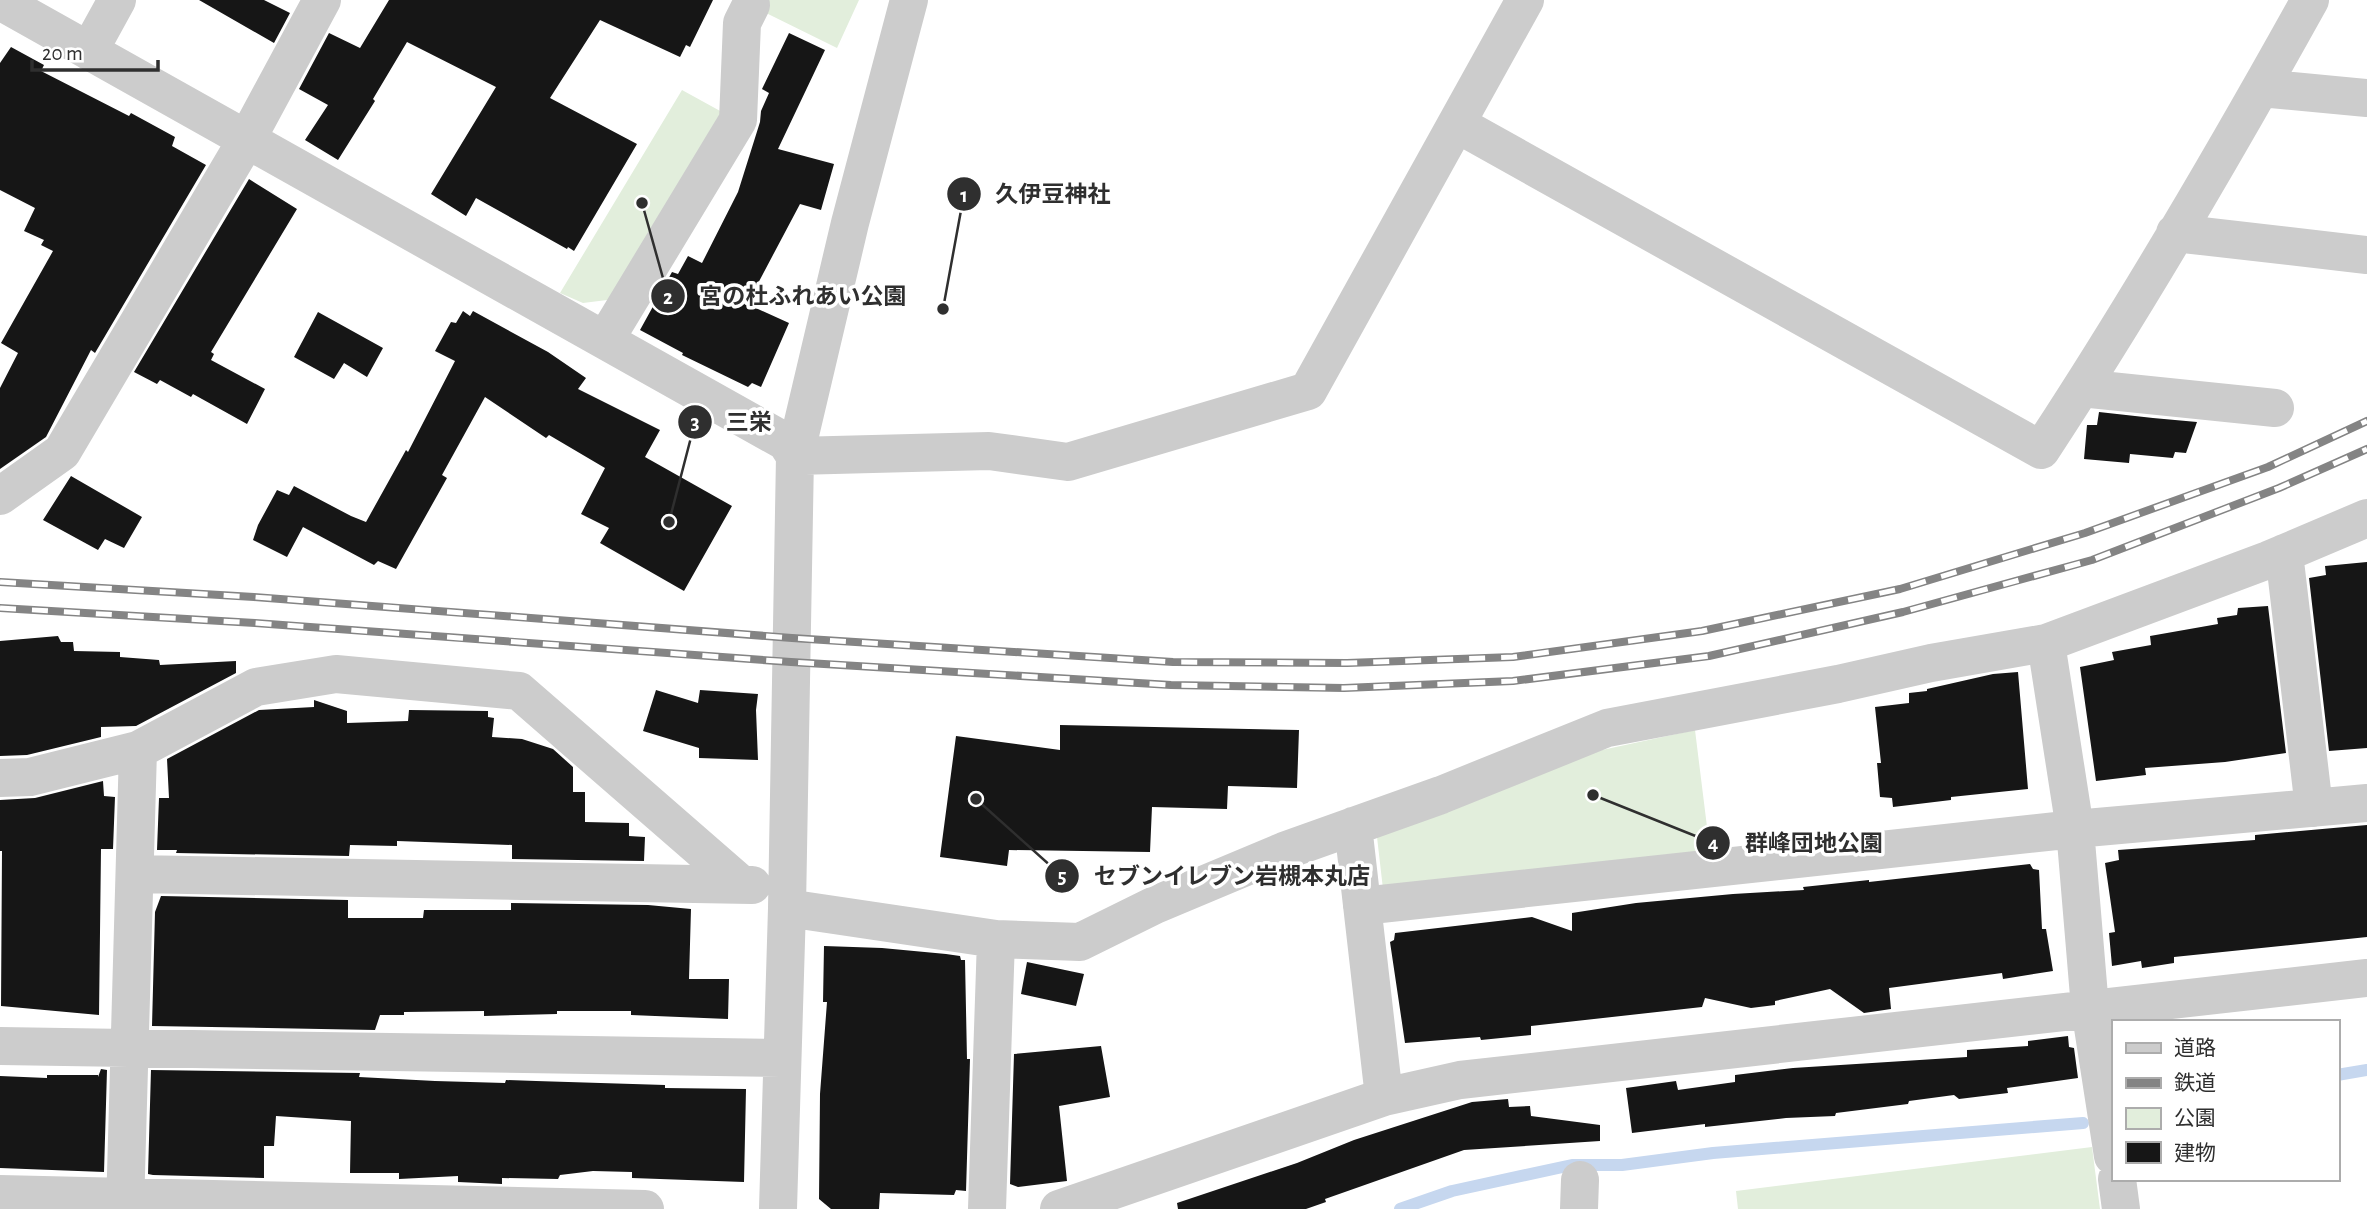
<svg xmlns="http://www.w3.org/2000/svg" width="2367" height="1209" viewBox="0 0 2367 1209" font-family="'Alegreya Sans','Noto Sans JP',sans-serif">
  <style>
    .green { fill: #e2eedc }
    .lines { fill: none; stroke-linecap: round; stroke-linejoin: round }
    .stream { stroke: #c6d7ef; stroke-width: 12 }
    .building { fill: #161616 }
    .minor { stroke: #ccc; stroke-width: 38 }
    .rail-casing { stroke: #848484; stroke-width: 8 }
    .rail { stroke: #fff; stroke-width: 5; stroke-dasharray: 16; stroke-linecap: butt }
    .leader { fill: none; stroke: #2f2f2f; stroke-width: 2.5 }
    .callout-dot { fill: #2f2f2f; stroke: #fff; stroke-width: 2.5 }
    .mark-label { font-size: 21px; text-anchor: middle; font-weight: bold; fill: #fff }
    .callout-label { font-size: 23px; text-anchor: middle; font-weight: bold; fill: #2f2f2f; stroke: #fff; stroke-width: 7; stroke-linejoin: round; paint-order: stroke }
  </style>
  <rect width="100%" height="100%" fill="#fff"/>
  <path class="green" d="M 740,0 L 859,0 L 837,48 Z
    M 682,90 L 722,112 L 615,299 L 583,303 L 560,293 Z
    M 1695,730 L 1710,851 L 1383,889 L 1377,837 L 1588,753 Z
    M 2092,1147 L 2100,1209 L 1738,1209 L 1736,1191 Z"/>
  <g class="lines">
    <path class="stream" d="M 2337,1075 L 2367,1070
      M 1400,1209 L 1452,1191 L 1572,1165 L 1622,1165 L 1713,1153 L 2083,1123"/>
  </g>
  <path class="building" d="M 199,0 L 264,0 L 290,13 L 274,43 Z
    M 389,0 L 713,0 L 690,47 L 686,45 L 680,57 L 600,20 L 550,98 L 637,144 L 574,251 L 568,247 L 567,249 L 476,198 L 466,216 L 431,194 L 496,87 L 407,42 L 373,99 L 375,101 L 338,160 L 305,140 L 328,105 L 299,89 L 329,33 L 360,48 Z
    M 789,33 L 825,50 L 778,149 L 834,164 L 821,210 L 800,204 L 747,304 L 789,323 L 761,387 L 752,383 L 748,387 L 682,355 L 683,353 L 640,330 L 672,272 L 678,274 L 688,256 L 702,263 L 738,192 L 760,122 L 761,111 L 769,93 L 762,89 Z
    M 11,47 L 44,65 L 41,71 L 129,116 L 131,113 L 175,137 L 172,146 L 206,165 L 95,353 L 91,350 L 46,437 L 0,469 L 0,388 L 18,353 L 1,343 L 53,251 L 41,245 L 44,240 L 24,231 L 35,208 L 0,190 L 0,63 Z
    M 249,179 L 297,209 L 211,352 L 214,354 L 211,360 L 265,389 L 247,424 L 193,394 L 191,397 L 160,380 L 157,384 L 134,372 Z
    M 463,311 L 470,316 L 473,311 L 548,352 L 586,378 L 578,389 L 660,430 L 645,457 L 732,506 L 684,591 L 600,543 L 609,528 L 581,514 L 605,468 L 549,435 L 546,438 L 485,397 L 442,475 L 447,478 L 396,569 L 378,561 L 374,565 L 303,527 L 287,557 L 253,540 L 258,525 L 277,490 L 289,495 L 294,486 L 351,516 L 366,522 L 406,450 L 408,452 L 455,361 L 435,351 L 451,322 L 456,323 Z
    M 318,312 L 383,348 L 367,377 L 344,363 L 334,379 L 294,357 Z
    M 2099,412 L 2153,418 L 2197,422 L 2186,453 L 2175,452 L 2173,458 L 2130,454 L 2129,463 L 2084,459 L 2087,425 L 2097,425 Z
    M 71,476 L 142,517 L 124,548 L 105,539 L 98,550 L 43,520 Z
    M 2367,562 L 2367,748 L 2329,751 L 2309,578 L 2326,575 L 2325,566 Z
    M 2268,606 L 2286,753 L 2225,762 L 2145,768 L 2146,775 L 2096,781 L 2080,667 L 2114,660 L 2112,652 L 2151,645 L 2150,636 L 2218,624 L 2217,618 L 2237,615 L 2238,608 Z
    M 58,636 L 61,642 L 73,642 L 74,651 L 120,652 L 120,657 L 159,660 L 160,665 L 236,661 L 236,673 L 136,726 L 101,727 L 101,737 L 27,755 L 0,756 L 0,641 Z
    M 2018,672 L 2028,789 L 1951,797 L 1951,800 L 1893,807 L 1892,798 L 1880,797 L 1877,763 L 1881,763 L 1875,707 L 1909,703 L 1909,693 L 1927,691 L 1927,689 L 1993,674 Z
    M 656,690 L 698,703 L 700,690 L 758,694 L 756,710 L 758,760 L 699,758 L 699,748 L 643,731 Z
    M 314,700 L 347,711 L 347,723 L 408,721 L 409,710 L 488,711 L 488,717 L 494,718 L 492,737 L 522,739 L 553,749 L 573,767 L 573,792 L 585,792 L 585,822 L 629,823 L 629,836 L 645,837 L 644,861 L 512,859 L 512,845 L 397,841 L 397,846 L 350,845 L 349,856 L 176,853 L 177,850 L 157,850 L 159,798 L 169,798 L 167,759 L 259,710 L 314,707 Z
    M 1060,725 L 1299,730 L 1297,788 L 1228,786 L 1227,809 L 1152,807 L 1150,852 L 1009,850 L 1007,866 L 940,857 L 956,736 L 1060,750 Z
    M 103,781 L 104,796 L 115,797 L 113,849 L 101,849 L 99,1015 L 1,1006 L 2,851 L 0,851 L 0,800 L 35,798 Z
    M 2367,825 L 2367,937 L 2174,957 L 2174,963 L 2142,968 L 2141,961 L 2112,966 L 2109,933 L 2115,932 L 2105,863 L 2119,860 L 2118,850 L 2255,840 L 2255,835 Z
    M 2030,864 L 2033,869 L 2039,870 L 2042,929 L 2046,929 L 2053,971 L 2003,979 L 2002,973 L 1889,988 L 1891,1009 L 1864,1013 L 1830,989 L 1775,1001 L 1775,1005 L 1751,1008 L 1705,998 L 1702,1007 L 1531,1026 L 1531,1035 L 1481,1040 L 1480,1037 L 1405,1043 L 1390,942 L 1394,940 L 1395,933 L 1532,917 L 1572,931 L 1572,913 L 1636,903 L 1733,894 L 1804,890 L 1803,887 L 1869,880 L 1869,882 Z
    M 161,896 L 348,900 L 348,918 L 423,918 L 424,910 L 511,910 L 511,903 L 648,905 L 691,909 L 689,979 L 729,979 L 728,1019 L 631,1015 L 631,1011 L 557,1011 L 557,1014 L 484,1016 L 484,1011 L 404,1012 L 404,1015 L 380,1015 L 375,1030 L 152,1026 L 155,912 Z
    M 824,946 L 882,948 L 946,954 L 960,956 L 961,960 L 965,960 L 967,1059 L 970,1059 L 966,1191 L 956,1190 L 954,1195 L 880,1193 L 879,1209 L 831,1209 L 819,1199 L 820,1094 L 827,1002 L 823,1002 Z
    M 1027,962 L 1084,974 L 1076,1006 L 1021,994 Z
    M 2068,1036 L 2069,1047 L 2074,1048 L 2078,1078 L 2007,1088 L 2008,1093 L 1959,1099 L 1954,1095 L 1909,1101 L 1908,1104 L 1836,1113 L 1835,1116 L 1786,1118 L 1705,1127 L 1705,1124 L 1632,1133 L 1626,1088 L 1676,1081 L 1678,1090 L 1735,1082 L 1735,1075 L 1793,1068 L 1967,1057 L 1967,1050 L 2028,1046 L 2028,1041 Z
    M 1101,1046 L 1110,1097 L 1059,1106 L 1067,1181 L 1018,1187 L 1010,1184 L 1014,1054 Z
    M 101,1069 L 107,1070 L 104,1172 L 0,1168 L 0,1076 L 47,1078 L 47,1075 L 98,1075 L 98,1077 Z
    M 151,1070 L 360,1073 L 359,1077 L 435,1081 L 505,1083 L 506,1080 L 536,1081 L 665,1085 L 665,1088 L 746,1089 L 744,1182 L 632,1178 L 632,1172 L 593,1171 L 560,1175 L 558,1179 L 502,1178 L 502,1184 L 458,1182 L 458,1176 L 399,1179 L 399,1173 L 350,1173 L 351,1121 L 276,1116 L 274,1146 L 264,1146 L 264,1178 L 153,1175 L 148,1174 Z
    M 1508,1099 L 1509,1107 L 1530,1106 L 1531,1116 L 1600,1125 L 1600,1141 L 1464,1150 L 1325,1199 L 1326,1202 L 1306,1209 L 1178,1209 L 1177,1203 L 1297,1163 L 1354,1140 L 1472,1102 Z"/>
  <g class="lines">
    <path class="minor" d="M 0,1 L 786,442 L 795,456
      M 89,51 L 117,0
      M 2261,88 L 2367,98
      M 1457,124 L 2041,450 C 2137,304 2225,153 2310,0
      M 2175,233 L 2367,255
      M 605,340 L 738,120 L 742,23 L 751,5
      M 2081,388 L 2275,408
      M 795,456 L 989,451 L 1068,462 L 1308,391 L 1525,0
      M 0,496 L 62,452 L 247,139 L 322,0
      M 2284,553 L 2314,808
      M 2046,643 L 2075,829 L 2090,1008 L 2113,1156
      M 0,778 L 30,777 L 138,750 L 256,687 L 336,674 L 519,691 L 742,885
      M 1353,826 L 1384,1097
      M 135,874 L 752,885
      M 1362,906 L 2075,829 L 2367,803
      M 787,908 L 996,939 L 1080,942 L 1155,905 L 1284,851 L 1441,795 L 1607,728 L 1838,684 L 1931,663 L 2046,643 L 2268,560 L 2367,518
      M 0,1046 L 781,1058
      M 2117,1179 L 2121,1209
      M 0,1194 L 645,1209
      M 125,1209 L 138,750
      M 778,1209 L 787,908 L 795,456 L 850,223 L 909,0
      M 987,1209 L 996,939
      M 1059,1209 L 1384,1097 L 1460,1080 L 2367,978
      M 1579,1209 L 1580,1180"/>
    <g class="rail-casing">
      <path id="rail" d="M 0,582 L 254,597 L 792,638 L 1173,662 L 1347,663 L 1513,657 L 1702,631 L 1900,589 L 2085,533 L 2268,467 L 2367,421
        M 0,608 L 255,623 L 791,662 L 1171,685 L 1344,688 L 1513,681 L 1709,656 L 1903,612 L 2092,560 L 2279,488 L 2367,449"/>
    </g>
    <use href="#rail" class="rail"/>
  </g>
  <path class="leader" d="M943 309L964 194M642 203L668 296M669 522L695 422M1593 795L1713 843M976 799L1062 876"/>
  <g class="callout-dot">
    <circle cx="943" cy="309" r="7"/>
    <circle cx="642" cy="203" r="7"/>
    <circle cx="669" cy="522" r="7"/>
    <circle cx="1593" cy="795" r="7"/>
    <circle cx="976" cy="799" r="7"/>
    <circle cx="964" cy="194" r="18"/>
    <circle cx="668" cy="296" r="18"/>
    <circle cx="695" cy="422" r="18"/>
    <circle cx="1713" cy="843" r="18"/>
    <circle cx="1062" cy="876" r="18"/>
  </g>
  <g class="mark-label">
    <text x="964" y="202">1</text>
    <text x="668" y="304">2</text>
    <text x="695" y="429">3</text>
    <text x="1713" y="850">4</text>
    <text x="1062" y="883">5</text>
  </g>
  <g class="callout-label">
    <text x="1053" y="202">久伊豆神社</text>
    <text x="803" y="304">宮の杜ふれあい公園</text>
    <text x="749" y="430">三栄</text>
    <text x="1814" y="851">群峰団地公園</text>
    <text x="1232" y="884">セブンイレブン岩槻本丸店</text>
  </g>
  <rect x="2112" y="1020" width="228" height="161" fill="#ffffff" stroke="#acacac" stroke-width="2"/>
  <rect x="2126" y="1043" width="35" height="10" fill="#cccccc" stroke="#acacac" stroke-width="2"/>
  <text x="2174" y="1055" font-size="21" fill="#2f2f2f">道路</text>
  <rect x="2126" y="1078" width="35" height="10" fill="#848484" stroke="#acacac" stroke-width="2"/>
  <text x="2174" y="1090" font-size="21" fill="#2f2f2f">鉄道</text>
  <rect x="2126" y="1108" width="35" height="21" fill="#e2eedc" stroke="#acacac" stroke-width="2"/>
  <text x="2174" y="1125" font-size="21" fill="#2f2f2f">公園</text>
  <rect x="2126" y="1142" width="35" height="21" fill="#161616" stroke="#acacac" stroke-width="2"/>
  <text x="2174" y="1160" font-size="21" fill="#2f2f2f">建物</text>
  <path d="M32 60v10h126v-10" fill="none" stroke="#2f2f2f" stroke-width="3.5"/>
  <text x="42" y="60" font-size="21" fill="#2f2f2f" stroke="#ffffff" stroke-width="5" paint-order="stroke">20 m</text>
</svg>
